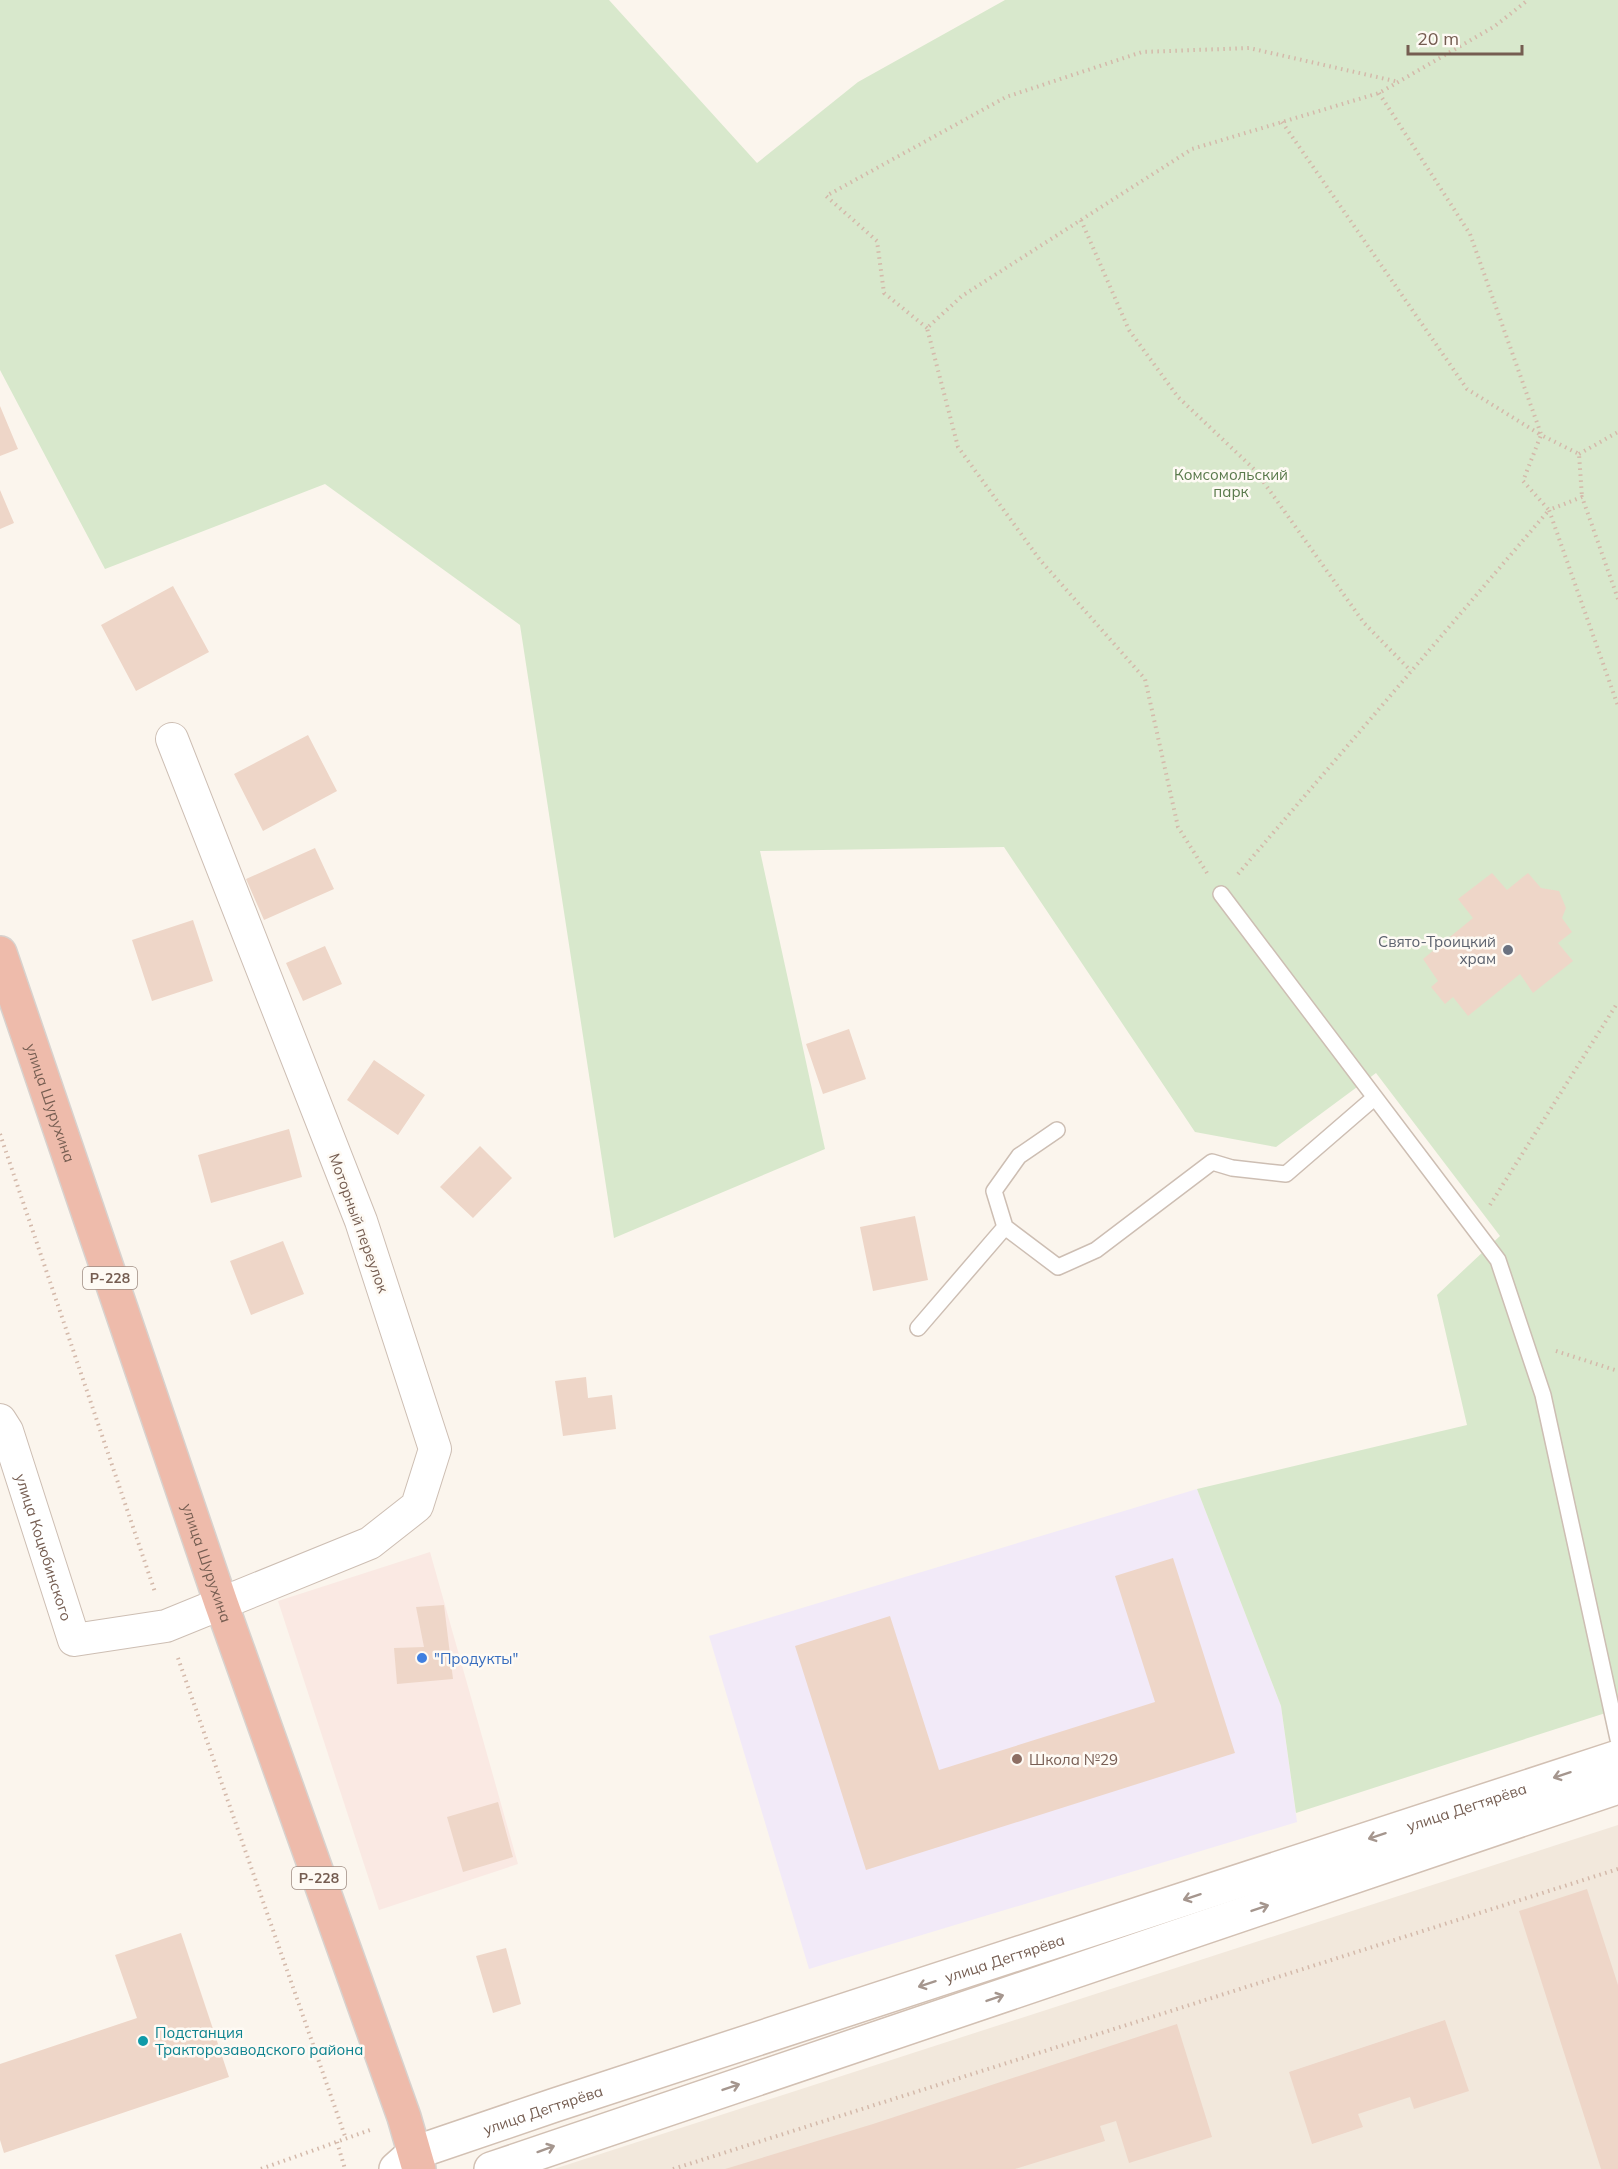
<svg xmlns="http://www.w3.org/2000/svg" width="1618" height="2169" viewBox="0 0 1618 2169" font-family="Mulish,sans-serif">
  <style>
    .residential { fill: #f2e8dc }
    .commercial { fill: #fae9e3 }
    .education { fill: #f2eaf8 }
    .green { fill: #d8e8cc }
    .building { fill: #eed6c8 }
    .lines { fill: none; stroke-linecap: round; stroke-linejoin: round }
    .lane-casing { stroke: #cdbeb3; stroke-width: 18 }
    .street-casing { stroke: #cdbeb3; stroke-width: 34 }
    .secondary-casing { stroke: #d2c0b3; stroke-width: 36 }
    .highway-casing { stroke: #d8d2ce; stroke-width: 36 }
    .path { stroke: #d4b9aa; stroke-width: 4; stroke-dasharray: 1.5 4.5; stroke-linecap: butt }
    .lane { stroke: #fff; stroke-width: 15 }
    .street { stroke: #fff; stroke-width: 32 }
    .secondary { stroke: #fff; stroke-width: 33 }
    .highway { stroke: #eebbab; stroke-width: 33 }
    .oneway { stroke: #a5968e }
    .worship-dot { fill: #6b7280; stroke: #fefaf4; stroke-width: 2 }
    .shop-dot { fill: #3f7fe0; stroke: #fefaf4; stroke-width: 2 }
    .education-dot { fill: #8d6e63; stroke: #fefaf4; stroke-width: 2 }
    .culture-dot { fill: #0f9aa8; stroke: #fefaf4; stroke-width: 2 }
    .labels { text-anchor: middle; dominant-baseline: central; stroke-width: 5; stroke-linejoin: round; paint-order: stroke }
    .shield { fill: #fefaf4; stroke: #9e8c82; stroke-width: 1.5 }
    .shield-label { font-size: 14px; font-weight: bold; fill: #755d51 }
    .park-label { font-size: 15px; fill: #59794b; stroke: #fefaf4 }
    .worship-label { font-size: 15px; fill: #5b616d; stroke: #fefaf4; text-anchor: end }
    .street-label { font-size: 15px; fill: #755d51; stroke: #fefaf4 }
    .shop-label { font-size: 15px; fill: #366cbe; stroke: #fefaf4; text-anchor: start }
    .education-label { font-size: 15px; fill: #785e54; stroke: #fefaf4; text-anchor: start }
    .culture-label { font-size: 15px; fill: #0d838f; stroke: #fefaf4; text-anchor: start }
  </style>
  <rect width="100%" height="100%" fill="#fbf5ed"/>
  <path class="residential" d="M 1618,1825 L 1618,2169 L 554,2169 Z"/>
  <path class="commercial" d="M 430,1552 L 518,1864 L 379,1910 L 278,1601 Z"/>
  <path class="education" d="M 1197,1489 L 1281,1706 L 1297,1822 L 809,1969 L 709,1636 Z"/>
  <path class="green" d="M 0,0 L 609,0 L 757,163 L 858,82 L 1005,0 L 1618,0 L 1618,1709 L 1296,1813 L 1281,1706 L 1197,1489 L 1467,1425 L 1437,1295 L 1500,1236 L 1376,1073 L 1276,1147 L 1195,1132 L 1004,847 L 760,851 L 825,1149 L 614,1238 L 520,625 L 325,484 L 105,569 L 0,370 Z"/>
  <path class="building" d="M 0,406 L 18,449 L 0,456 Z
    M 0,490 L 14,523 L 0,529 Z
    M 173,586 L 209,652 L 136,691 L 101,625 Z
    M 308,735 L 337,791 L 263,831 L 234,774 Z
    M 315,848 L 334,889 L 264,920 L 246,879 Z
    M 1492,873 L 1507,890 L 1528,873 L 1541,888 L 1559,891 L 1566,908 L 1562,918 L 1572,932 L 1558,943 L 1573,961 L 1533,993 L 1520,974 L 1468,1016 L 1453,997 L 1445,1004 L 1431,987 L 1438,981 L 1423,959 L 1473,918 L 1458,899 Z
    M 193,920 L 213,981 L 152,1001 L 132,940 Z
    M 325,946 L 342,984 L 303,1001 L 286,963 Z
    M 849,1029 L 866,1079 L 823,1094 L 806,1044 Z
    M 374,1060 L 425,1095 L 398,1135 L 347,1100 Z
    M 289,1129 L 302,1177 L 211,1203 L 198,1155 Z
    M 480,1146 L 512,1178 L 473,1218 L 440,1187 Z
    M 915,1216 L 928,1280 L 873,1291 L 860,1227 Z
    M 283,1241 L 304,1294 L 251,1315 L 230,1261 Z
    M 586,1377 L 588,1398 L 612,1395 L 616,1429 L 563,1436 L 555,1381 Z
    M 1173,1558 L 1235,1753 L 866,1870 L 795,1646 L 890,1616 L 939,1770 L 1155,1702 L 1115,1576 Z
    M 444,1605 L 453,1679 L 397,1684 L 394,1648 L 424,1647 L 416,1607 Z
    M 498,1802 L 513,1857 L 463,1872 L 447,1817 Z
    M 1587,1889 L 1618,1985 L 1618,2169 L 1601,2169 L 1519,1911 Z
    M 181,1933 L 229,2077 L 4,2153 L 0,2140 L 0,2064 L 137,2018 L 115,1955 Z
    M 506,1948 L 521,2004 L 493,2013 L 476,1956 Z
    M 1445,2020 L 1469,2091 L 1414,2109 L 1410,2097 L 1358,2114 L 1363,2127 L 1312,2144 L 1289,2072 Z
    M 1177,2024 L 1212,2137 L 1129,2163 L 1116,2121 L 1100,2126 L 1105,2141 L 1015,2169 L 725,2169 L 873,2124 Z"/>
  <g class="lines">
    <g class="lane-casing">
      <path id="lane" d="M 1221,894 L 1498,1260 L 1543,1395 L 1618,1739
        M 1057,1130 L 1019,1156 L 994,1191 L 1005,1227 L 1058,1267 L 1096,1250 L 1212,1162 L 1232,1168 L 1286,1174 L 1374,1098
        M 918,1328 L 1005,1227"/>
    </g>
    <g class="street-casing">
      <g id="street">
        <path id="s1" d="M 0,1420 L 7,1431 L 74,1640 L 166,1626 L 370,1543 L 417,1506 L 435,1449 L 361,1221 L 172,739"/>
      </g>
    </g>
    <g class="secondary-casing">
      <g id="secondary">
        <path id="s2" d="M 396,2169 L 414,2153 L 555,2105 L 1618,1757"/>
        <path d="M 491,2169 L 1618,1787"/>
      </g>
    </g>
    <g class="highway-casing">
      <g id="highway">
        <path id="s3" d="M 0,953 L 221,1603 L 404,2117 L 419,2169"/>
      </g>
    </g>
    <path class="path" d="M 1379,93 L 1470,234 L 1541,434
      M 1282,122 L 1467,389 L 1541,435
      M 1081,220 L 1129,330 L 1178,397 L 1255,470 L 1364,623 L 1411,671
      M 927,328 L 884,293 L 877,241 L 826,196 L 1006,97 L 1142,52 L 1249,48 L 1399,82
      M 1579,454 L 1618,432
      M 1618,599 L 1582,497 L 1549,510 L 1618,706
      M 1207,873 L 1178,827 L 1145,679 L 1040,560 L 958,447 L 927,328 L 962,296 L 1192,149 L 1379,93 L 1495,26 L 1528,0
      M 1238,874 L 1549,510 L 1523,481 L 1541,435 L 1579,454 L 1582,497
      M 0,1134 L 155,1592
      M 1490,1205 L 1618,1002
      M 1556,1351 L 1618,1371
      M 178,1658 L 346,2139
      M 337,2142 L 345,2169
      M 261,2169 L 370,2130
      M 673,2169 L 1618,1869"/>
    <use href="#lane" class="lane"/>
    <use href="#street" class="street"/>
    <use href="#secondary" class="secondary"/>
    <use href="#highway" class="highway"/>
  </g>
  <defs><path id="oneway-shaft" d="M-6 0H5M1.5-3L5.5 0L1.5 3" fill="none" stroke-width="1.6" stroke-linecap="round" stroke-linejoin="round" transform="scale(1.5)"/></defs>
  <g class="oneway">
    <use href="#oneway-shaft" transform="translate(1562 1775) rotate(162)"/>
    <use href="#oneway-shaft" transform="translate(1377 1836) rotate(162)"/>
    <use href="#oneway-shaft" transform="translate(1192 1897) rotate(162)"/>
    <use href="#oneway-shaft" transform="translate(1260 1908) rotate(-19)"/>
    <use href="#oneway-shaft" transform="translate(927 1984) rotate(162)"/>
    <use href="#oneway-shaft" transform="translate(995 1998) rotate(-19)"/>
    <use href="#oneway-shaft" transform="translate(731 2087) rotate(-19)"/>
    <use href="#oneway-shaft" transform="translate(546 2149) rotate(-20)"/>
  </g>
  <circle class="worship-dot" cx="1508" cy="950" r="6"/>
  <circle class="shop-dot" cx="422" cy="1658" r="6"/>
  <circle class="education-dot" cx="1017" cy="1759" r="6"/>
  <circle class="culture-dot" cx="143" cy="2041" r="6"/>
  <g class="labels">
    <g class="shield">
      <rect x="83" y="1267" width="54" height="22" rx="4.5"/>
      <rect x="292" y="1867" width="54" height="22" rx="4.5"/>
    </g>
    <g class="shield-label">
      <text x="110" y="1278">Р-228</text>
      <text x="319" y="1878">Р-228</text>
    </g>
    <g class="park-label">
      <text x="1231" y="474">Комсомольский<tspan x="1231" dy="17">парк</tspan></text>
    </g>
    <g class="worship-label">
      <text x="1496" y="941">Свято-Троицкий<tspan x="1496" dy="17">храм</tspan></text>
    </g>
    <g class="street-label">
      <text stroke="none"><textPath href="#s3" startOffset="158">улица Шурухина</textPath></text>
      <text transform="translate(359 1223) rotate(70)">Моторный переулок</text>
      <text stroke="none"><textPath href="#s1" startOffset="135">улица Коцюбинского</textPath></text>
      <text stroke="none"><textPath href="#s3" startOffset="644">улица Шурухина</textPath></text>
      <text stroke="none"><textPath href="#s2" startOffset="1132">улица Дегтярёва</textPath></text>
      <text stroke="none"><textPath href="#s2" startOffset="646">улица Дегтярёва</textPath></text>
      <text stroke="none"><textPath href="#s2" startOffset="160">улица Дегтярёва</textPath></text>
    </g>
    <g class="shop-label">
      <text x="434" y="1658">"Продукты"</text>
    </g>
    <g class="education-label">
      <text x="1029" y="1759">Школа №29</text>
    </g>
    <g class="culture-label">
      <text x="155" y="2032">Подстанция<tspan x="155" dy="17">Тракторозаводского района</tspan></text>
    </g>
  </g>
  <path d="M1408 45v9h114v-9" fill="none" stroke="#755d51" stroke-width="3"/>
  <text x="1417" y="45" font-size="18" fill="#755d51" stroke="#fefaf4" stroke-width="4.5" paint-order="stroke">20 m</text>
</svg>
